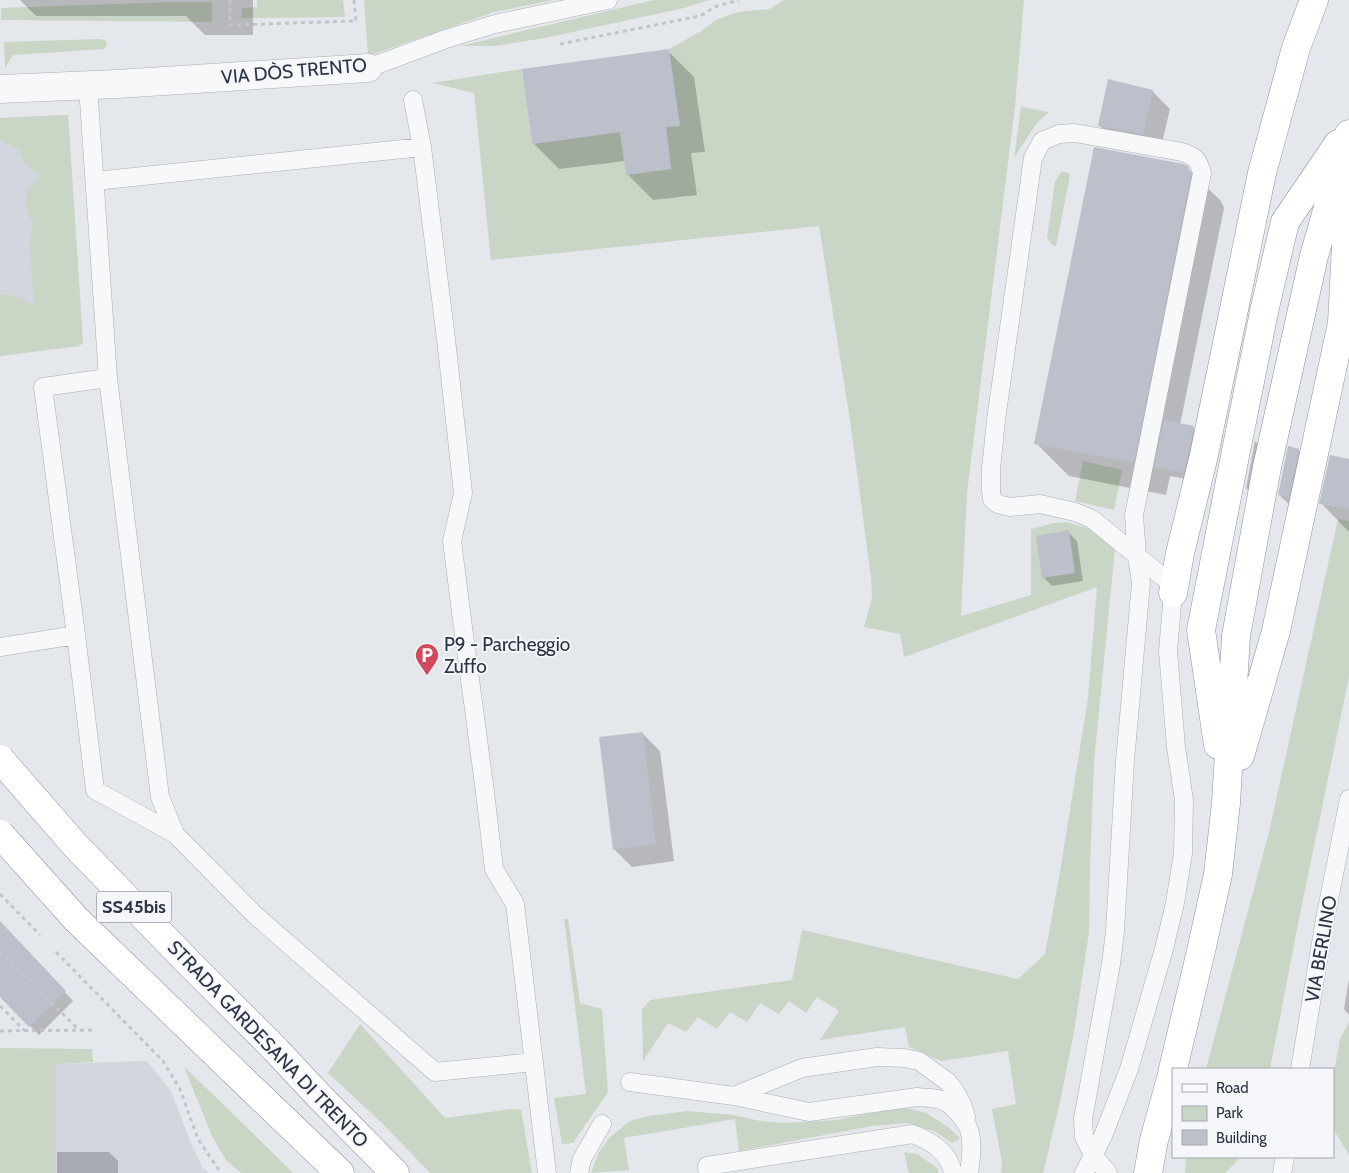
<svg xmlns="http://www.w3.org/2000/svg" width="1349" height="1173" viewBox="0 0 1349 1173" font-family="Cabin,sans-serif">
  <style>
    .built { fill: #d2d6de }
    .green { fill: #c9d6c5 }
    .shadow { fill: #0003 }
    .building { fill: #bbc0ca }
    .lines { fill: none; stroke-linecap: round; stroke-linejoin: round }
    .service-casing { stroke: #a9aeb7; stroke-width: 19 }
    .minor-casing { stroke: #a9aeb7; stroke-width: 29 }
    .trunk-casing { stroke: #8b94a3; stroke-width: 29 }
    .motorway-casing { stroke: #8b94a3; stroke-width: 29 }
    .path { stroke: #c2c5cb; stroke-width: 3; stroke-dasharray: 4 4; stroke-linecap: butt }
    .service { stroke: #f7f8fa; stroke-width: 18 }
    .minor { stroke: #f7f8fa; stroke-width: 28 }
    .trunk { stroke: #fff; stroke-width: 28 }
    .motorway { stroke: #fff; stroke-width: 28 }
    .trunk-bridge-casing { stroke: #8b94a3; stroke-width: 29; stroke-linecap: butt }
    .trunk-bridge { stroke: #fff; stroke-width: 28 }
    .labels { text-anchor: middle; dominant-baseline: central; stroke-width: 4; stroke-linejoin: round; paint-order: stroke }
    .shield { fill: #f4f6f9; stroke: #676e7b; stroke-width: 1 }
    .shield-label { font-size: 18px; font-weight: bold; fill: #2b3445 }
    .street-label { font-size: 19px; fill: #2b3445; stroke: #f4f6f9 }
    .poi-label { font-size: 19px; fill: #2b3445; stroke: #f4f6f9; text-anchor: start }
  </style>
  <rect width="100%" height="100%" fill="#e4e7ec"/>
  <path class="built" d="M 68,115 L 83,343 L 79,346 L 0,356 L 0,118 Z
    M 147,1061 L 171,1091 L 191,1143 L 202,1167 L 209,1173 L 56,1173 L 56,1064 Z"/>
  <path class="green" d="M 257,0 L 343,0 L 345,17 L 241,18 L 242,8 L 257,7 Z
    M 364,0 L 553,0 L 494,12 L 368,56 Z
    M 654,0 L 710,0 L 684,8 L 545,38 L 493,46 L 460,46 Z
    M 784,0 L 1024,0 L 1015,106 L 967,493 L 961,616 L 1031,595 L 1031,529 L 1054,523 L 1065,522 L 1088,528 L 1115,549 L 1094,762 L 1090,866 L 1089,932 L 1074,1032 L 1060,1102 L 1043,1173 L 1001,1173 L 1002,1162 L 992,1109 L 1016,1104 L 1008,1051 L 941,1061 L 909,1047 L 905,1027 L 820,1040 L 839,1011 L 817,997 L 806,1013 L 789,1001 L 779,1014 L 760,1003 L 747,1022 L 730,1012 L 717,1029 L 698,1017 L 686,1032 L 668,1023 L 643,1061 L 642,1010 L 650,1000 L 792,980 L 802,930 L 1018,979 L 1045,954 L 1061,866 L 1088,698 L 1097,587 L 904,657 L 900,634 L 864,627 L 872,598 L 871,578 L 850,420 L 819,226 L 491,260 L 474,93 L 432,83 L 522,69 L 532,144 L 620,132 L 626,175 L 671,169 L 666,127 L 679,126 L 669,49 L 700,32 L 716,20 L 738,12 L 770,9 Z
    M 171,2 L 212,2 L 212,22 L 1,20 L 1,8 Z
    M 99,39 L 105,40 L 107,44 L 104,49 L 13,55 L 5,68 L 4,42 Z
    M 1021,107 L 1049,112 L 1036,124 L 1014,158 Z
    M 68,115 L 83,343 L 79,346 L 0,356 L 0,294 C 12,295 24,299 34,305 L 29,238 L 33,222 L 26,211 L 27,190 L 34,182 L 39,174 L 26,165 L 18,149 L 0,140 L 0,118 Z
    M 1061,172 L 1067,172 L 1070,175 L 1056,246 L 1052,245 L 1047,238 L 1055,182 Z
    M 1083,461 L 1122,470 L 1114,510 L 1075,501 Z
    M 1338,519 L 1349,521 L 1349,677 L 1299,919 L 1270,1069 L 1206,1069 L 1269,832 Z
    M 564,919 L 568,919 L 580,1003 L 602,1009 L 608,1092 L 573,1143 L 562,1144 L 554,1098 L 586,1094 Z
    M 1349,1022 L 1349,1155 L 1335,1132 L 1333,1122 L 1333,1077 L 1340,1039 Z
    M 360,1024 L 445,1118 L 512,1109 L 521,1110 L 532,1173 L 430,1173 L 383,1124 L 328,1073 Z
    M 0,1048 L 92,1049 L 93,1062 L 56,1064 L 56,1173 L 0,1173 Z
    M 184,1067 L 223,1104 L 293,1173 L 241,1173 L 226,1160 L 212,1136 Z
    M 906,1108 L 926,1113 L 947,1126 L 960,1138 L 952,1143 L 934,1131 L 906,1123 L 872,1126 L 739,1151 L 735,1119 L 624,1138 L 629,1170 L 591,1173 L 599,1152 L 610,1137 L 630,1121 L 648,1116 L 687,1111 L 733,1115 L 760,1121 L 784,1123 L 837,1120 L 886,1110 Z
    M 904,1152 L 917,1154 L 937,1168 L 939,1173 L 909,1173 Z
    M 1186,1157 L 1241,1157 L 1225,1173 L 1185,1173 Z"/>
  <path class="shadow" d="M 20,0 L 253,0 L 253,35 L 205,35 L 186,16 L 36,16 Z
    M 668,51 L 694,77 L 705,152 L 691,153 L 697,195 L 653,200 L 627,174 L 625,161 L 559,169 L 533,143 Z
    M 1152,91 L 1170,109 L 1160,151 L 1118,144 L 1100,126 Z
    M 1187,168 L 1221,201 L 1224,208 L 1180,425 L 1193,428 L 1202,436 L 1192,480 L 1170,476 L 1166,495 L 1069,476 L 1036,443 Z
    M 1255,441 L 1265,450 L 1255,496 L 1246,488 Z
    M 1298,450 L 1307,458 L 1297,505 L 1288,503 L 1279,495 Z
    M 1349,460 L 1349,532 L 1321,503 Z
    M 1068,532 L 1077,541 L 1083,581 L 1052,586 L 1043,577 Z
    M 642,733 L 660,751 L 674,861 L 632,867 L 614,849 Z
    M 0,934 L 14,937 L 73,1001 L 39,1035 L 0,995 Z
    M 1349,979 L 1349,1015 L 1344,1009 Z
    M 57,1152 L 109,1152 L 118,1161 L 118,1173 L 57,1173 Z"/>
  <path class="building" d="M 669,49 L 680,126 L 666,127 L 671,169 L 626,175 L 620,132 L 532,144 L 522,69 Z
    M 1108,79 L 1153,90 L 1143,134 L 1098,126 Z
    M 1094,147 L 1183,164 L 1188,166 L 1191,174 L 1134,463 L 1034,444 Z
    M 1164,420 L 1194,426 L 1184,472 L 1154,467 Z
    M 1288,446 L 1299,449 L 1289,497 L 1278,495 Z
    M 1330,455 L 1349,459 L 1349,509 L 1319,504 Z
    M 1069,530 L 1075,573 L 1042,578 L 1036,536 Z
    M 643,732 L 656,844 L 613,850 L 599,737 Z
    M 0,921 L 66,991 L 29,1027 L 0,997 Z"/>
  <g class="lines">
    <g class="service-casing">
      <path id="service" d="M 368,68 L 446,39 L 495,24 L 608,0
        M 88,86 L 108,378 L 160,797 L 175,834 L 254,914 L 435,1072 L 534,1062
        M 413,100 L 422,147 L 446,339 L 463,493 L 452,541 L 461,612 L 485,792 L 494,869 L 515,904 L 547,1173
        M 95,181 L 422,147
        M 108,378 L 43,387 L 76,635 L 95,790 L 175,834
        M 0,647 L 76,635
        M 1300,1069 L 1325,919 L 1349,799
        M 630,1082 L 734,1096 L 809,1112 L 917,1097 C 927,1098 939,1097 947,1103 C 954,1107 967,1122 969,1130 C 973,1141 971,1162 969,1173
        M 734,1096 L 802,1068 L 877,1057 L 904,1058 L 919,1061 L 948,1082 L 955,1091 L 962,1104 L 966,1117
        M 579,1173 L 582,1159 L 602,1124
        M 708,1173 L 707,1166 L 913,1134 C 932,1142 949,1152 953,1173
        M 1084,1173 L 1103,1136 L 1129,1069 L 1164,949 L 1175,903 L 1183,853 L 1184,800 L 1176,747 L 1168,651 L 1173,593 L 1169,582 L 1092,519 L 1075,512 L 1040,504 L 1010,507 L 998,504 L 992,499 L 991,490 L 991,469 L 996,420 L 1033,158 L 1042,141 L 1059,134 L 1075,133 L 1182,152 C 1196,157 1198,159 1202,173 L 1134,515 L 1137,557 L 1141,583 L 1125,761 L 1115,931 L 1111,964 L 1083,1119 L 1084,1137 L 1093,1155 L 1108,1173
        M 1282,1173 L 1285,1157"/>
    </g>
    <g class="minor-casing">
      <path id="minor" d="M 0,89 L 117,84 L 368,68"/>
    </g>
    <g class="trunk-casing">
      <path id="trunk" d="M 275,1049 L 319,1096 L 395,1173
        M 246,1083 L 340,1173"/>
    </g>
    <g class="motorway-casing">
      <path id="motorway" d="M 1173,593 L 1180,553 L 1204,455 L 1262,173 L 1296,48 L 1314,0
        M 1218,745 L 1201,630 L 1234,461 L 1265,307 L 1285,222 L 1338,144
        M 1240,756 L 1276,631 L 1342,323 L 1349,187
        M 1173,1069 L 1201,951 L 1218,874 L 1226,803 L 1236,636 L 1267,467 L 1314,256 L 1349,134
        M 1148,1173 L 1154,1140 L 1173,1071"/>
    </g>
    <path class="path" d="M 230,0 L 230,25 L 356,21 L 354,0
      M 560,44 L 700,16 L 717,6 L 739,0
      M 0,894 L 40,935
      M 0,951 L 79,1030
      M 56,952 L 163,1061 L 180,1089 L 198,1139 L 221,1173
      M 0,1006 L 24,1030
      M 0,1031 L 93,1030"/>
    <use href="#service" class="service"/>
    <use href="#minor" class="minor"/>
    <use href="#trunk" class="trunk"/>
    <use href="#motorway" class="motorway"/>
    <g class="trunk-bridge-casing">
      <path id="trunk-bridge" d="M 0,759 L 75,845 L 187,961 L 275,1049
        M 0,834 L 76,919 L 246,1083"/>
    </g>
    <use href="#trunk-bridge" class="trunk-bridge"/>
  </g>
  <defs>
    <g id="parking-pin" transform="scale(1.25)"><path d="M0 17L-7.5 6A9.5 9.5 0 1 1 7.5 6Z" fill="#d1495b" stroke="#f4f6f9"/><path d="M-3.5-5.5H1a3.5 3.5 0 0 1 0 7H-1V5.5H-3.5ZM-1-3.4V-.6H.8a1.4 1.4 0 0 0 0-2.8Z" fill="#fff"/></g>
  </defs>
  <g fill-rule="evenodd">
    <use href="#parking-pin" x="427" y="655"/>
  </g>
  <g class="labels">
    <rect class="shield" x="96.5" y="891.5" width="75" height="31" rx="4"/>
    <g class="shield-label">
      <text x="134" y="907">SS45bis</text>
    </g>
    <g class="street-label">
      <text transform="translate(294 71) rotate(-5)">VIA DÒS TRENTO</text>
      <text transform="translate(1321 949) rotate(-80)">VIA BERLINO</text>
      <text transform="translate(268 1044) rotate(46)">STRADA GARDESANA DI TRENTO</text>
    </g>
    <g class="poi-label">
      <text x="444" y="644">P9 - Parcheggio<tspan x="444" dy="22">Zuffo</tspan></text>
    </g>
  </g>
  <rect x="1172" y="1068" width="162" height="90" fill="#f4f6f9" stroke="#a4a8b1"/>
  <rect x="1182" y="1084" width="25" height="8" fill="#f7f8fa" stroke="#a4a8b1"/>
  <text x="1216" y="1093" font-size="15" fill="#2b3445">Road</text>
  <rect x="1182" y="1106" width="25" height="15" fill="#c9d6c5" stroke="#a4a8b1"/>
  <text x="1216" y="1118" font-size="15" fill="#2b3445">Park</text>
  <rect x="1182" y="1130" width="25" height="15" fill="#bbc0ca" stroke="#a4a8b1"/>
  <text x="1216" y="1143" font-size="15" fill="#2b3445">Building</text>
</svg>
